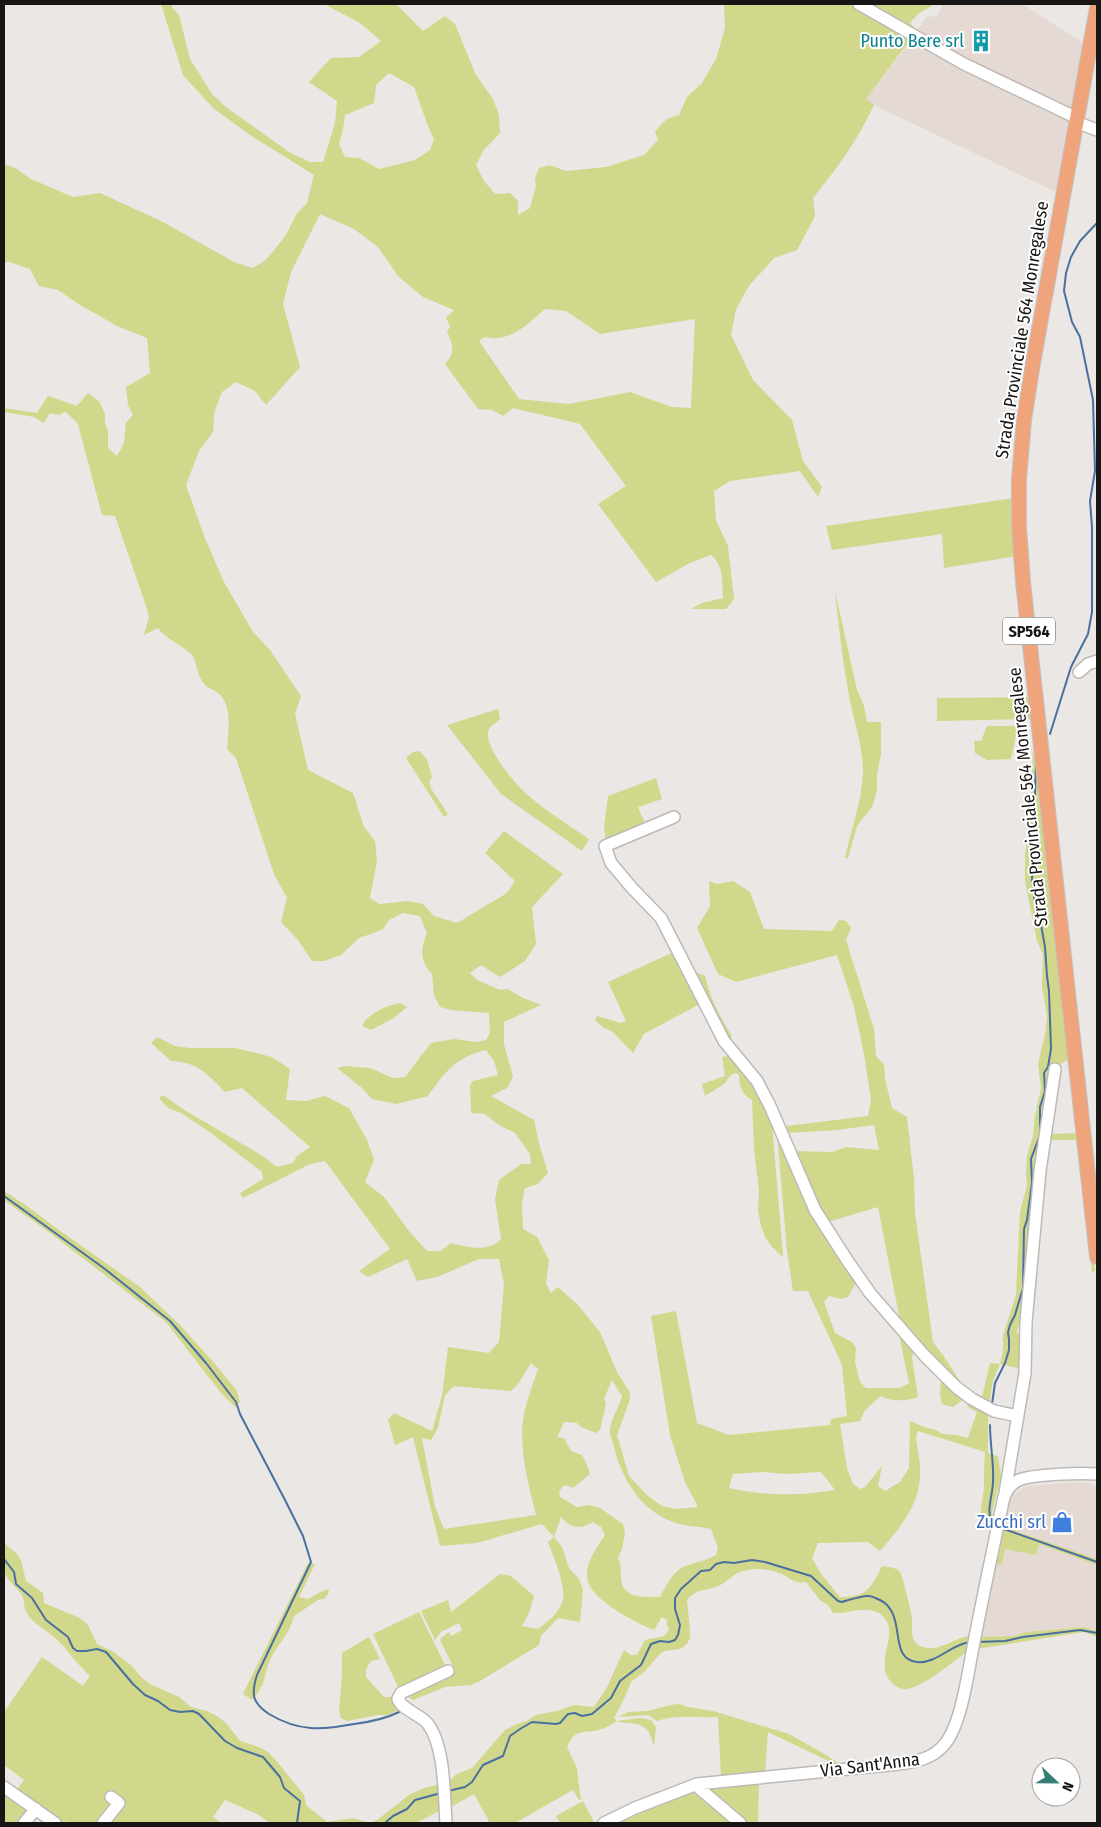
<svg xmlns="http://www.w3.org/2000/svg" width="1101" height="1827" viewBox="0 0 1101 1827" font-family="'Fira Sans Condensed',sans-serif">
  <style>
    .built { fill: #e5d9d3 }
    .green { fill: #d1d88c; fill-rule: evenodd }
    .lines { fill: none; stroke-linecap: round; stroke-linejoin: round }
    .stream { stroke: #4a709e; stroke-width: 2 }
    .minor-casing { stroke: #bdb9b7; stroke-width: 14 }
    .major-casing { stroke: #c3c2c2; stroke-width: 16 }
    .minor { stroke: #fff; stroke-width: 11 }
    .major { stroke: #efa47c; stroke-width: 14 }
    .labels { text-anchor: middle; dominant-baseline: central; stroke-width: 4; stroke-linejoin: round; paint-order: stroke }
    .shield { fill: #fff; stroke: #5d5c5b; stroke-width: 1 }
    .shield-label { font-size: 16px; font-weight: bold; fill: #181615 }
    .culture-label { font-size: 18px; fill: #0d838f; stroke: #fff; text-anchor: end }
    .street-label { font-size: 18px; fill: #181615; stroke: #fff }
    .shop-label { font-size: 18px; fill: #366cbe; stroke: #fff; text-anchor: end }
  </style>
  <rect width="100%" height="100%" fill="#ebe7e4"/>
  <path class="built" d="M 943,4 L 1022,4 L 1088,46 L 1060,194 L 874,105 L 866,99 L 907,46 L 926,17 L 937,16 Z
    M 1076,1482 L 1089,1483 L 1097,1486 L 1097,1631 L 1084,1627 L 1026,1632 L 1014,1636 L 978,1637 L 1007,1503 L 1010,1498 L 1021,1489 L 1027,1486 Z"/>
  <path class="green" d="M 161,4 L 173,4 L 172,7 L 179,15 L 190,59 L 212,94 L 226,107 L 289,152 L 310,162 L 323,162 L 335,123 L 337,101 L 309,82 L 331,58 L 359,57 L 381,41 L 360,23 L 324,4 L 396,4 L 423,31 L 445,16 L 455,24 L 476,75 L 493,99 L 499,115 L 500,133 L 483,151 L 476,165 L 484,181 L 495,194 L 510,193 L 518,201 L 518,215 L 530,208 L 536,185 L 535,179 L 539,168 L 549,165 L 566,171 L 606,167 L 644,155 L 658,140 L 655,132 C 662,122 668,117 679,115 L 687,97 L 702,83 L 716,59 L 725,28 L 724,4 L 853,4 L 896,27 L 865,4 L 932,4 L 932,6 L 919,13 L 910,23 L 917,31 L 866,99 L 874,105 C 857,141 838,167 813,198 L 815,216 L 797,250 L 774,258 L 749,286 L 736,309 L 731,335 L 753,380 L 792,420 L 803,461 L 822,487 L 818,497 L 800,471 L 730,481 L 714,491 L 716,520 L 728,546 L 734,599 L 726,609 L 691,609 L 702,603 L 723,598 C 722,583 724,565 711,555 L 690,563 L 656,582 L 598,504 L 626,486 L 580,424 L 513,408 L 503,416 L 492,410 L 478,409 L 445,364 C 456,352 453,346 447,332 L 450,326 L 446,318 L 454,310 L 423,297 L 398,276 L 378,247 L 354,229 L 320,214 L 291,272 L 283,304 L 300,367 L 266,405 L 255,391 L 236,382 L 222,392 L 214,413 L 213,432 L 199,451 L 186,485 L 204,536 L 224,582 L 253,632 L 270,650 L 301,696 L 295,714 L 308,770 L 353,793 L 364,827 L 375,841 L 377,861 L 370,898 L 379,904 L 408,901 L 423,904 L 434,916 L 457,923 L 507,893 L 515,881 L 485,853 L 504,831 L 563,874 L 532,907 L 536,944 L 525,961 L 500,977 L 481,965 L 470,973 L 477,980 L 500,990 L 508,989 L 523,998 L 541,1005 L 504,1022 L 504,1044 L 513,1077 L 507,1088 L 491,1096 L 534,1120 L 539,1143 L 548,1173 L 538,1184 L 525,1188 L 522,1203 L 523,1229 L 537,1237 L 549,1260 L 546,1284 L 551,1293 L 558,1287 L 578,1305 L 600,1332 L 617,1372 L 629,1391 L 630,1399 L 617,1435 L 629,1476 L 648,1496 L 662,1506 L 676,1509 L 698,1507 L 685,1482 L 670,1435 L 651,1316 L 676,1311 L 697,1423 L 729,1435 L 830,1425 L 831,1419 L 847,1416 L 842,1365 L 808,1291 L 793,1291 L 787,1251 L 777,1133 L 857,1281 L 848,1297 L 841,1299 L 829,1296 L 824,1302 L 835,1333 L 852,1342 L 856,1348 L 855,1362 L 860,1382 L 866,1388 L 900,1388 L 909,1383 L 898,1330 L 914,1349 L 912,1358 L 918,1397 C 908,1401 890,1402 881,1396 L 865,1410 L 860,1421 L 840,1424 L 847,1468 L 853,1484 L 860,1489 L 865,1487 L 882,1466 L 878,1486 L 885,1491 L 900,1482 L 909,1468 L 910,1421 L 924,1427 L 936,1430 L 942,1434 L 957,1435 L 968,1438 L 977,1412 L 969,1408 L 964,1399 L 953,1407 L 942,1404 L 940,1395 L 941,1377 L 988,1411 L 988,1453 L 998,1456 L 1001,1476 L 992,1513 L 995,1519 L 993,1530 C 974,1525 983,1502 984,1488 C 984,1476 984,1464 985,1452 L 918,1431 L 916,1436 C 917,1449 921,1463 920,1476 C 919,1506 899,1529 880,1551 L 868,1542 L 818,1543 L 812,1558 L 822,1575 L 840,1597 C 867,1597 871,1588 882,1566 C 888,1567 896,1567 900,1572 C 903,1577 911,1611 912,1618 C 913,1629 908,1642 923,1647 C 940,1653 955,1636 971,1636 L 968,1651 C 952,1662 932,1680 914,1687 C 907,1690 902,1690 896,1686 C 874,1671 891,1647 889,1628 C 888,1622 884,1616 879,1613 C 864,1605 849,1614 833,1613 L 828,1605 L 820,1600 L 806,1582 C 792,1584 792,1578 781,1574 C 768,1568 751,1567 738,1573 C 731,1576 726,1583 718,1586 C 705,1592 698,1587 687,1600 L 690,1630 L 690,1638 L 687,1644 L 680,1649 L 664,1651 L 660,1654 L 644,1672 L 631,1682 L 625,1697 L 614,1718 L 617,1721 L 640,1718 L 651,1720 L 656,1727 L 654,1746 C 652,1741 651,1735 648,1731 C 639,1720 627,1725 617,1721 C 612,1723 607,1728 602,1729 C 584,1735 576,1726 567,1747 L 577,1768 L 580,1795 L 582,1799 L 579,1800 L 573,1790 L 515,1823 L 486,1823 L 489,1821 L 474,1794 L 447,1809 L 445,1784 L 457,1774 L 472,1768 L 505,1730 L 517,1724 L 527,1721 L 536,1715 L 557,1711 L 574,1705 L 594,1707 L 607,1687 L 624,1650 L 631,1655 L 637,1655 L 645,1640 L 664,1636 L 669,1630 L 667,1625 L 667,1620 L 662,1617 L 654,1630 C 636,1623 589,1599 587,1578 C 586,1561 596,1549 605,1535 L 601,1527 L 593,1522 C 580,1530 570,1528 561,1517 L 554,1537 L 562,1547 L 569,1568 L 579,1579 L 583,1590 L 580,1622 L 558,1618 L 541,1636 L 539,1645 L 480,1681 L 471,1685 L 445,1687 L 413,1700 L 405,1695 L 451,1673 L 453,1666 L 440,1640 L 442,1637 L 449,1632 L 451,1636 L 462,1630 L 459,1623 L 441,1632 L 435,1640 L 421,1611 L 448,1600 L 451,1612 L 500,1574 L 511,1576 L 534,1596 L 529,1613 L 522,1626 L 538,1629 C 547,1622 558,1614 562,1603 C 568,1589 553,1556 548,1542 L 554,1537 L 542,1524 L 477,1543 L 440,1546 L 413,1437 L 395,1445 L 388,1420 L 394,1413 L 432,1431 L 442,1396 L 448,1347 L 489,1353 L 499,1342 L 504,1284 L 499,1259 L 479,1259 L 437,1277 L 417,1281 L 407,1259 L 368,1277 L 359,1271 L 390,1249 L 325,1161 L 310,1164 L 243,1198 L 240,1193 L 263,1179 L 262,1172 L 211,1133 L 181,1113 L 168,1108 L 159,1098 L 163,1095 L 186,1111 L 261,1155 L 277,1167 L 293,1163 L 297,1156 L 310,1147 L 242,1088 L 225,1092 C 207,1074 198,1062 171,1061 L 151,1043 L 157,1037 L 175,1046 L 190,1048 L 235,1048 L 272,1057 L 290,1069 L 286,1100 L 306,1101 L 325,1096 L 349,1108 L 367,1140 L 374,1160 L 365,1182 L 384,1197 L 409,1231 L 427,1251 L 441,1251 L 451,1243 C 466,1247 489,1253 501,1239 L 495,1199 L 499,1180 L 521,1164 L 531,1164 L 530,1154 L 515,1133 L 499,1125 L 485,1114 L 471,1113 L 470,1085 L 473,1081 L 498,1075 L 494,1061 L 486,1050 C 456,1057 445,1072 428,1096 L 397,1104 L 372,1099 L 362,1088 L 337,1068 L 344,1066 L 370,1068 L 393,1078 L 405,1077 L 431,1043 L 454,1039 L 476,1042 L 486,1040 L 490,1033 L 489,1013 L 451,1010 L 440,1007 L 434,996 L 432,974 C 420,962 420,949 427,933 L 420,916 L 403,913 L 389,920 L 383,929 L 374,933 L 359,938 L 341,955 L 324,961 L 312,961 L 298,940 L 281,922 L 287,898 L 274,874 L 236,758 L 227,749 C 228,733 233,704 218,693 C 210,687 206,689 201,679 C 196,672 197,660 191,654 C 179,643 168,641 158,628 L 144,635 L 149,617 L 145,603 L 115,516 L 102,515 L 78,424 L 65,411 L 60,415 L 50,413 L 44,423 L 34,417 L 4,412 L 4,408 L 37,413 L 48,396 L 77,406 L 88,393 L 99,401 L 105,414 L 105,424 L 108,431 L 108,448 L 117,456 L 124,443 L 126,423 L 133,415 L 128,405 L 126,387 L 150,373 L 147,338 L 117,326 L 80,305 L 58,290 L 39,286 L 30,269 L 9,262 L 4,262 L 4,164 L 15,168 L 31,179 L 73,197 L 100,193 L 163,222 L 234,262 L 252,268 L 262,263 L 272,253 L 286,235 L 297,213 L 307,203 L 314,175 L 250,135 L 213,108 L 183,75 ZM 389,73 L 414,87 L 428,126 L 434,139 L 430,150 L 415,160 L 379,169 L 359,158 L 345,157 L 339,144 L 343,130 L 345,115 L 374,103 L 376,85 ZM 545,309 L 566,311 L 600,334 L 695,319 L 691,408 L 672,407 L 630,392 L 569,404 L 519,399 L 479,341 L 485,337 C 510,343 528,324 545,309 ZM 531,1363 L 538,1369 C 533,1384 527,1399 524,1414 C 518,1447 528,1483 536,1515 L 444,1529 L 435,1507 L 422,1438 L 431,1440 L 438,1428 L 445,1395 L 454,1386 L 511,1391 L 518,1384 ZM 612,1380 L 622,1396 C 619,1409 610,1419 610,1432 C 610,1437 613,1442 614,1447 C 622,1480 641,1510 673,1522 C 685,1527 699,1526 711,1529 L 718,1548 L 716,1555 C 706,1561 696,1562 685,1566 C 673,1571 666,1586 660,1597 C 644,1597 622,1599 621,1578 C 620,1569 622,1567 618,1558 L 622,1549 L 625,1533 L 623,1524 L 600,1508 L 589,1505 L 577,1507 L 560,1497 L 559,1492 L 562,1487 L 566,1485 L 573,1488 L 590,1474 L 587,1465 L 582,1455 L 571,1451 L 564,1438 L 557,1437 L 564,1422 L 577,1423 L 581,1427 L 596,1433 L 600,1430 L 606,1404 L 604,1399 ZM 764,1472 L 787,1474 L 821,1472 L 835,1490 C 801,1496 762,1496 729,1488 L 733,1474 Z
    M 1014,498 L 1017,556 L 944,568 L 942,534 L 832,550 L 826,526 Z
    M 835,591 L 857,690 L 864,706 L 867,722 L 881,722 L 881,754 L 877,775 L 877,791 L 872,807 L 857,826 L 848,858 L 845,858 C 851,829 862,802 863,772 C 863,747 855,725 850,701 C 843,665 839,628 835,591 Z
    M 1033,697 L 1035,719 L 937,721 L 937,698 Z
    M 498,709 L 500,719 C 497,722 491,726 489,729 C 481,744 517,787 529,796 C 547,812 569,825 589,839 L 582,851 L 501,794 L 447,725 Z
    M 987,726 L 1018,726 L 1011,759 L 987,760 L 975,753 L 974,741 L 981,741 Z
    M 1037,744 L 1071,1058 L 1053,1068 L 1025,1306 L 1017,1331 L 1021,1341 L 1018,1368 L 1000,1364 L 993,1381 L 989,1405 L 981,1401 L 990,1363 L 1000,1364 L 1003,1350 L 1003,1335 L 1016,1295 L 1020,1212 L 1027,1185 L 1026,1175 L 1027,1156 L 1033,1136 L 1035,1116 L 1041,1088 L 1038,1064 L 1045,1034 L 1047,1016 L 1042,987 L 1043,954 L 1037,941 L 1025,881 L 1025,855 L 1030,813 L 1033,750 Z
    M 420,751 L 427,760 L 432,777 L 429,782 L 432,790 L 448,814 L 444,817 L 406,758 L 413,752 Z
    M 656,778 L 662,799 L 638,807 L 646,826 L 606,842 L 604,827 L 608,796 Z
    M 709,881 L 717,884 L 733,881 L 750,892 L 764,929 L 832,931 L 839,920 L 846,921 L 851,928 L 846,940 L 874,1029 L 876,1056 L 884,1065 L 885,1079 L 892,1108 L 907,1117 L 914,1179 L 915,1213 L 933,1342 L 943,1355 L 967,1392 L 950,1378 L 900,1321 L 878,1207 L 828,1222 L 817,1205 L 794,1151 L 832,1152 L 846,1147 L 879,1150 L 874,1125 L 837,1130 L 786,1133 L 736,1051 L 744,1054 L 759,1074 L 786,1126 L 868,1116 L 871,1100 L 864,1054 L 854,1007 L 837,955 L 736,982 L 718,974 L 697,928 L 710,906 Z
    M 676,951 L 699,1001 L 698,1005 L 644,1034 L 633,1053 L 613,1032 L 604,1028 L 595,1020 L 597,1016 L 621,1023 L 626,1021 L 608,982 Z
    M 691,970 L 705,976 C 710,998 720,1017 732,1036 L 729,1043 Z
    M 400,1003 L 407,1007 L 394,1018 L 371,1030 L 362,1026 C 367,1014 387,1005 400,1003 Z
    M 728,1056 L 733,1059 L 745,1071 L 761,1097 L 772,1123 L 783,1257 L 772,1247 L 765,1237 L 761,1226 L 758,1210 L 759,1192 L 754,1148 L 752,1100 C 741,1094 740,1087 739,1075 L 736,1073 L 731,1075 L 724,1084 L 705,1096 L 702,1084 L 725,1076 L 722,1057 Z
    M 1079,1133 L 1095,1271 L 1092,1272 L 1076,1140 L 1048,1140 L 1049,1134 Z
    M 4,1191 L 27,1206 L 59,1230 L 140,1287 L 180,1325 L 216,1365 L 237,1391 L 240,1402 L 235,1407 L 221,1393 L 166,1322 L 54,1236 L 4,1200 Z
    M 1001,1526 L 1097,1559 L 1097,1565 L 1039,1544 L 1036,1555 L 1005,1549 L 1002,1565 L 993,1564 Z
    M 4,1543 L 16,1553 L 21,1560 L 26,1581 L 43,1593 L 44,1603 L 80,1618 L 88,1625 L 97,1644 L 112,1651 L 131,1665 L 142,1678 L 152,1685 L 179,1697 L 191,1707 L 207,1711 L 217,1716 L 226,1723 L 240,1741 L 259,1747 L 268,1752 L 278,1763 L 304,1795 L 306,1805 L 327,1822 L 353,1818 L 370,1823 L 377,1820 L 409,1795 L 421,1789 L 440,1784 L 443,1809 L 416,1823 L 270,1823 L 257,1814 L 225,1800 L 213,1817 L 221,1823 L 107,1823 L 121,1798 L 110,1790 L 104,1798 L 114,1805 L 100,1823 L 68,1823 L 65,1821 L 62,1823 L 16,1791 L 24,1780 L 4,1765 L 4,1712 L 42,1657 L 83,1686 L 90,1676 C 77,1664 68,1650 56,1639 C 47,1630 33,1624 27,1613 C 23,1607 25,1601 22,1595 C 16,1586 7,1582 4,1570 C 2,1563 4,1552 4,1543 Z
    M 308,1563 L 315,1564 L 299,1597 L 308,1599 L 325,1590 L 329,1590 L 328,1594 L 324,1599 L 318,1600 L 294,1616 C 290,1634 279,1642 271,1658 C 263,1675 267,1684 252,1700 L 243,1694 Z
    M 419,1612 L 446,1667 L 399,1689 L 373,1634 Z
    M 1084,1627 L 1097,1631 L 1097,1637 L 1084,1632 L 976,1649 L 978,1637 L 1014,1636 L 1026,1632 Z
    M 369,1637 L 380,1659 L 371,1661 L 366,1669 L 366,1677 L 384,1697 L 395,1697 L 400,1709 L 388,1715 L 378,1715 L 347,1721 L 341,1718 L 339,1712 L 342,1677 L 342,1653 Z
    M 679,1704 L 688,1707 L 713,1711 L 789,1734 L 828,1756 L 838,1763 L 839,1766 L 768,1732 L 765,1772 L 721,1775 L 718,1717 C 698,1718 677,1714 657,1721 L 648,1715 L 618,1717 L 628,1712 L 648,1711 L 670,1705 Z
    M 759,1782 L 758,1823 L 744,1823 L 703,1787 Z
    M 695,1789 L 736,1823 L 612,1823 Z
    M 4,1791 L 32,1811 L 21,1823 L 4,1823 Z
    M 583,1801 L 594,1822 L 560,1823 L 556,1816 Z"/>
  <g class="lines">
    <path class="stream" d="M 1050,734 L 1071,667 L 1088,634 L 1092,612 L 1092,527 L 1090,501 L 1095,471 L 1093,400 L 1080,337 L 1072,322 L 1064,291 L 1066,273 L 1071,257 L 1080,241 L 1097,223
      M 4,1196 L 105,1269 L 170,1321 L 206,1363 L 236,1402 L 240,1414 L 285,1500 L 303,1536 L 311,1562 L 257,1675 C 251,1694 252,1703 269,1714 C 299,1732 322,1730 354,1724 C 370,1722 385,1719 399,1712
      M 992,1404 L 995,1383 L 1005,1363 L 1009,1350 L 1009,1340 L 1008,1332 L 1010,1325 L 1015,1315 L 1023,1288 L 1024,1229 L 1027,1220 L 1032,1183 L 1031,1159 L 1040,1135 L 1040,1107 L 1045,1091 L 1044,1073 L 1048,1067 L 1051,1049 L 1049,991 L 1047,976 L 1045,947 L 1041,925 L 1036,914 L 1032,879 L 1036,765
      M 990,1425 C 990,1444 994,1463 993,1481 C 993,1496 985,1511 993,1524
      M 1001,1528 L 1097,1562
      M 4,1559 L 14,1572 L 16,1584 L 32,1598 L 46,1620 L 68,1637 L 73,1648 L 77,1651 L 86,1651 L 97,1649 L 106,1652 L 133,1684 L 145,1695 L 158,1701 L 170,1710 L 180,1712 L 193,1711 L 199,1714 L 225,1741 L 237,1748 L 263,1757 L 280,1777 L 284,1788 L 300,1801 L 297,1823
      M 977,1642 L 1005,1641 L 1023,1637 L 1080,1630 L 1097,1633
      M 448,1791 L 465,1787 L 472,1782 L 483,1765 L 503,1756 L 510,1736 L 520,1729 L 532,1722 L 556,1724 L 560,1723 L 568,1714 L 575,1713 L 582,1716 L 592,1714 L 611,1698 L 620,1681 L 641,1665 L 651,1644 L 660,1641 L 669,1642 L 675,1640 L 678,1635 L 680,1625 L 675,1609 L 675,1598 L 681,1589 L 701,1571 L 710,1570 L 716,1564 L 724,1562 L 734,1563 L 752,1560 L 765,1562 L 811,1576 L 838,1601 L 842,1602 C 849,1600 863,1595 869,1596 C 872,1596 877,1599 880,1600 C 908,1614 887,1659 917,1662 C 937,1664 951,1644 970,1642
      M 385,1823 L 393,1816 L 407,1809 L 415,1800 L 441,1793"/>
    <g class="minor-casing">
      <path id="minor" d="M 859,4 L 964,64 L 1077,118
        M 1076,122 L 1097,130
        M 1079,672 L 1088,664 L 1097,661
        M 674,817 L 605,846 L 611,863 L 632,888 L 661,918 L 724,1041 L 757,1081 L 770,1106 L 815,1210 L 847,1260 L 870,1293 L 924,1355 L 956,1387 L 972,1399 L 994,1411 L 1018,1416
        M 1005,1493 L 1025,1373 L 1026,1322 L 1040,1171 L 1055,1069
        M 697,1784 L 699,1788 L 740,1823
        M 4,1787 L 55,1823
        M 24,1823 L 36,1809
        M 103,1823 L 119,1803 L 111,1797
        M 446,1823 C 444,1794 445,1747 428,1724 C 420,1714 402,1710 398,1699 L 401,1693 L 448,1671
        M 604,1823 L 635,1808 L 697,1784 L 899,1764 C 915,1762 932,1759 944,1745 C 961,1726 968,1673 973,1647 C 983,1597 993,1547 1004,1497 C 1007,1490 1012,1483 1019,1480 C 1033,1474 1081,1473 1097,1474"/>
    </g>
    <g class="major-casing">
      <path id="major" d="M 1097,8 L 1033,363 L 1024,420 L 1019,479 L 1019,527 L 1023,582 L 1097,1257"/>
    </g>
    <use href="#minor" class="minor"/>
    <use href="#major" class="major"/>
  </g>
  <defs>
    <g id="building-bare" transform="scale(1.725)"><path d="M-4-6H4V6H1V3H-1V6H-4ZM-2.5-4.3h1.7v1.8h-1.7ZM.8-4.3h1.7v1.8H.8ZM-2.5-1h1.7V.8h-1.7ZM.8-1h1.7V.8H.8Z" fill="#0f9aa8" stroke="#fff" stroke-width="2.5" paint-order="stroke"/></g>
    <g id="shop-bare" transform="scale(1.725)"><path d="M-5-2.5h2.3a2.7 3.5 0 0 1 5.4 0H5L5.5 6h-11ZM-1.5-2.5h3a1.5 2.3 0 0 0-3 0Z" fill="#3f7fe0" stroke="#fff" stroke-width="2.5" paint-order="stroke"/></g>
  </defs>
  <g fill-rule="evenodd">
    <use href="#building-bare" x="981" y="41"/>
    <use href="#shop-bare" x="1062" y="1522"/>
  </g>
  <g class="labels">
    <rect class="shield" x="1003" y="617.5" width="52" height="27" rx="4"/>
    <g class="shield-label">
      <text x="1029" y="631">SP564</text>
    </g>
    <g class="culture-label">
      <text x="964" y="41">Punto Bere srl</text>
    </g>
    <g class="street-label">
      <text transform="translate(1022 330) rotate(-81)">Strada Provinciale 564 Monregalese</text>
      <text transform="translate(1028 797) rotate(-96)">Strada Provinciale 564 Monregalese</text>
      <text transform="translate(870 1765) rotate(-7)">Via Sant'Anna</text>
    </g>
    <g class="shop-label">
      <text x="1046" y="1522">Zucchi srl</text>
    </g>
  </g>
  <rect width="1101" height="1827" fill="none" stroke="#181615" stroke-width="10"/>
  <g transform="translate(1056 1782) rotate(112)"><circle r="24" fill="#ffffff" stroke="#a3a2a1"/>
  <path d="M0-4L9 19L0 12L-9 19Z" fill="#377e78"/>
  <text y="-8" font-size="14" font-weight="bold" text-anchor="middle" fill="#181615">N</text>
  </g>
</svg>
